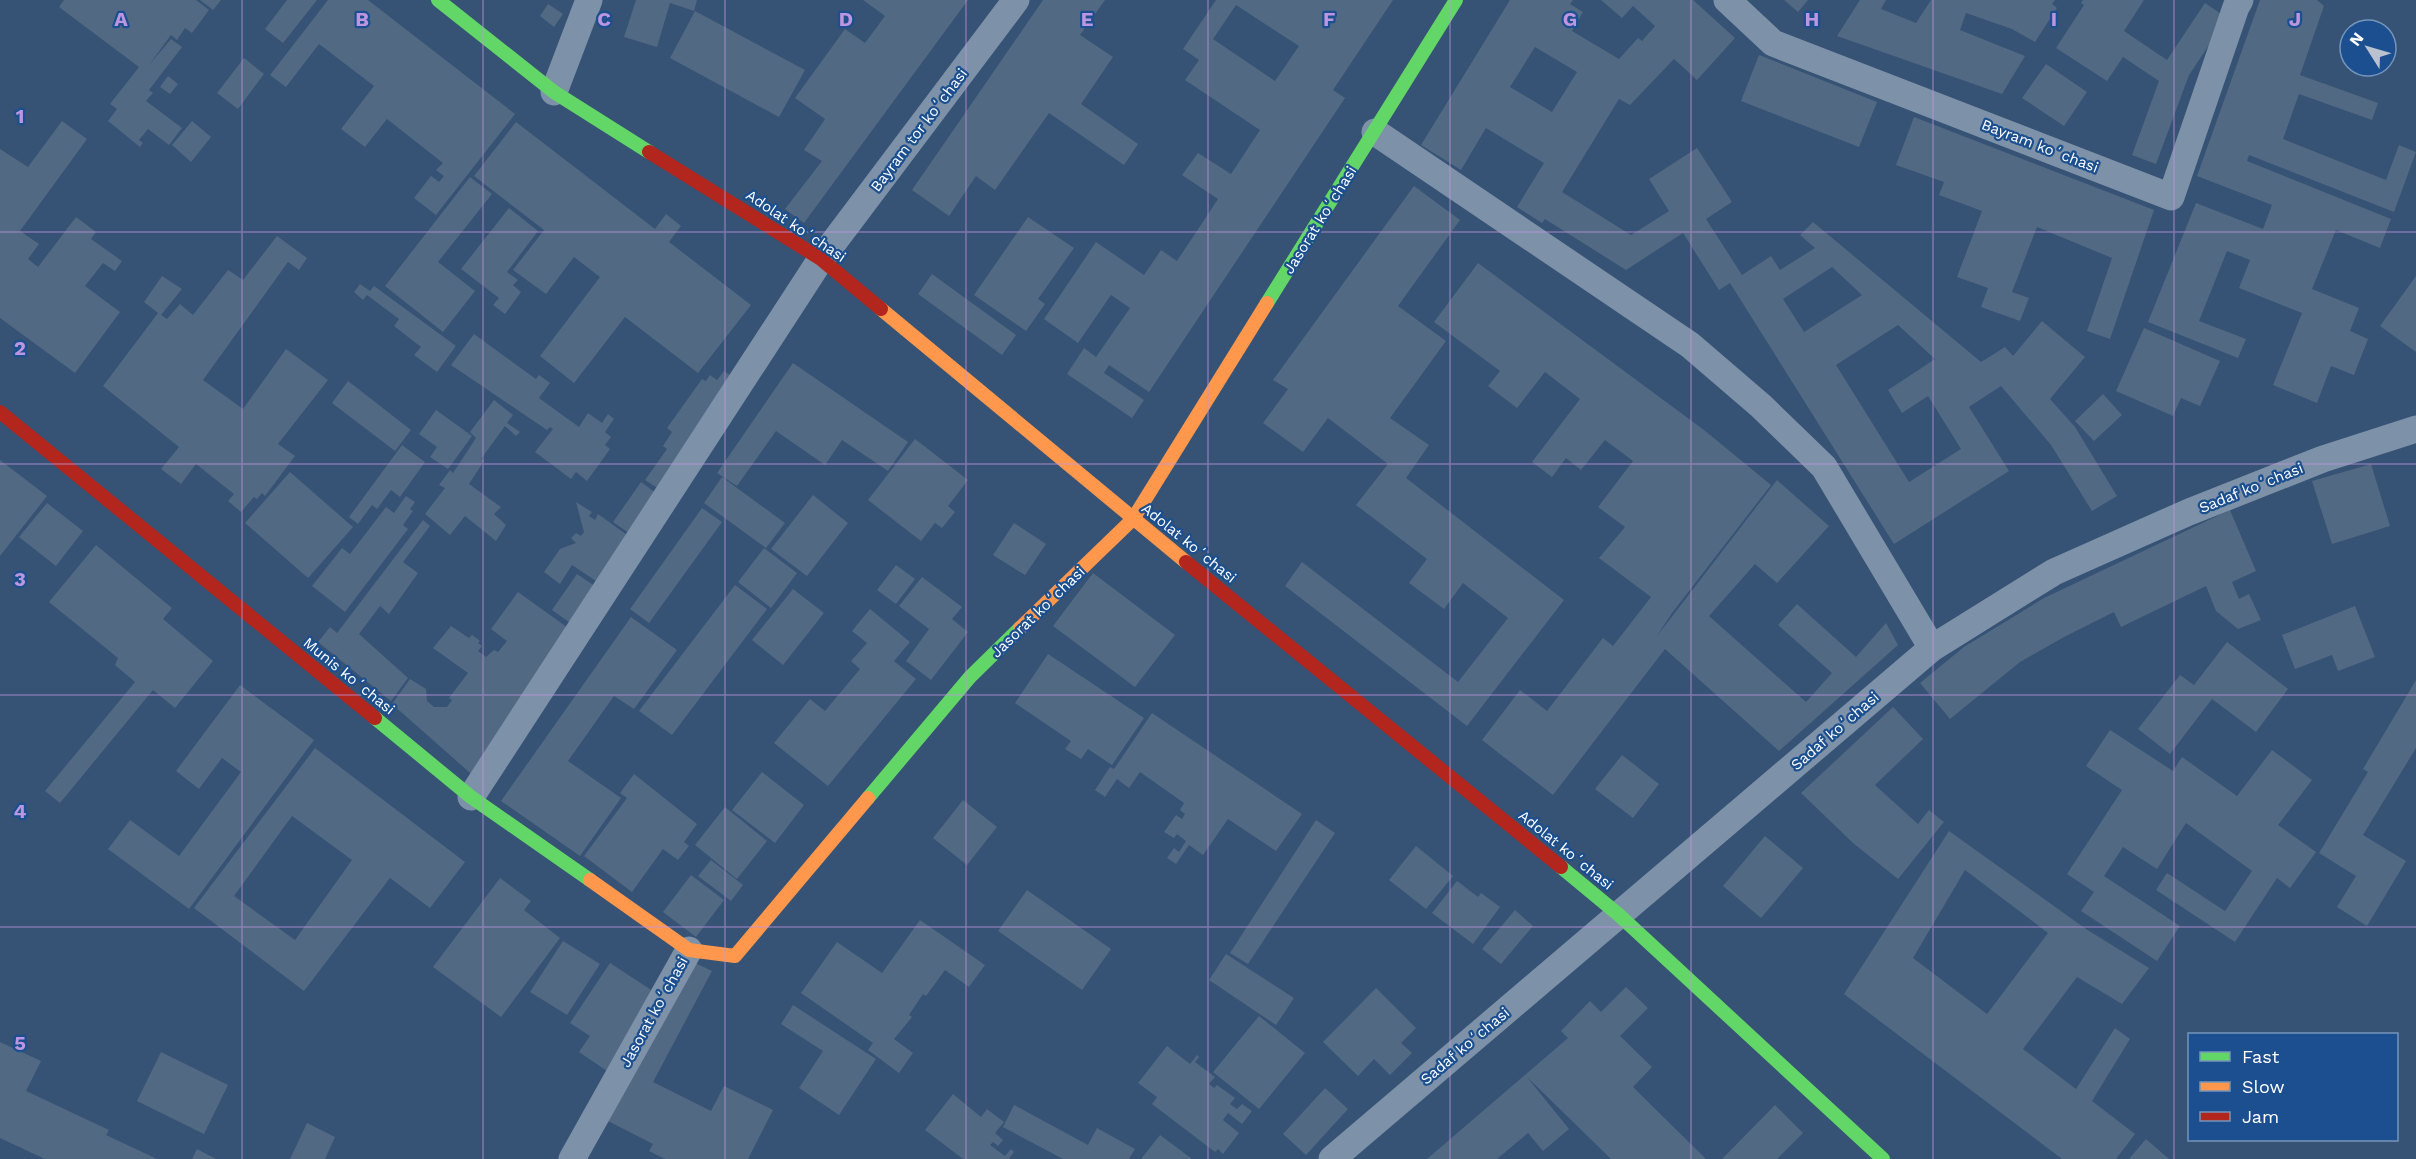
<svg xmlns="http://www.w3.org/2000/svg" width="2416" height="1159" viewBox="0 0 2416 1159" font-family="'Work Sans',sans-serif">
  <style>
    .building { fill: #526984; fill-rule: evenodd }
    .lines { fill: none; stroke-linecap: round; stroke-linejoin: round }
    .street { stroke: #7d92a8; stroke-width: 27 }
    .fast { stroke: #63d668; stroke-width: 14 }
    .slow { stroke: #ff974d; stroke-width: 14 }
    .jam { stroke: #b3261e; stroke-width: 14 }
    .grid { fill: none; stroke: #bd96df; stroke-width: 1.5; stroke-opacity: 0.55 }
    .labels { text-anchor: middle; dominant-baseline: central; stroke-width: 4.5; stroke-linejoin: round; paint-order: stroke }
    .street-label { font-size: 15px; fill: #fff; stroke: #1b4f8f }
    .grid-label { font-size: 20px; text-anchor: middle; font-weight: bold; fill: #bd96df; stroke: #1b4f8f; stroke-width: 4.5; stroke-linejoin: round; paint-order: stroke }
  </style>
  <rect width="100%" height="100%" fill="#365274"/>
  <path class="building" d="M 64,0 L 196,0 L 209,10 L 192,33 L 185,28 L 177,40 L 171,35 L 149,65 L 171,39 L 182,47 L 149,90 L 153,93 L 146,101 L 182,128 L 169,145 L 148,129 L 139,140 L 143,143 L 140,147 L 108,121 L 117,109 L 110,104 L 139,67 L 59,7 Z
    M 200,0 L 221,0 L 213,10 Z
    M 287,0 L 317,0 L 283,43 L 265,29 Z
    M 328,0 L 368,0 L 515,114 L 436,215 L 414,198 L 431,176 L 439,182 L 444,176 L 436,170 L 443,163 L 387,119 L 365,147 L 341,129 L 374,86 L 319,44 L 286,87 L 270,75 Z
    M 636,0 L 697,0 L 694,11 L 670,3 L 657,47 L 624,37 Z
    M 863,0 L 968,0 L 804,223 L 785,209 L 822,161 L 804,150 L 825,119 L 795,98 L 845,29 L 865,43 L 885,16 Z
    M 1043,0 L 1105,0 L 1080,35 L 1113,57 L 1081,104 L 1138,144 L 1124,165 L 1049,113 L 995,190 L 976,176 L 949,216 L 912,190 Z
    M 1216,0 L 1393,0 L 1333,90 L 1345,98 L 1149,392 L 1109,365 L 1104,373 L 1144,400 L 1132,418 L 1067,374 L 1084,348 L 1096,357 L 1130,308 L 1111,295 L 1078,343 L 1044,319 L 1096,242 L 1144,275 L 1161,250 L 1177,261 L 1218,199 L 1182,175 L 1198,153 L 1231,174 L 1260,130 L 1185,80 L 1199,60 L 1183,49 ZM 1236,5 L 1299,46 L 1275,81 L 1213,39 Z
    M 1510,0 L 1573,0 L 1570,4 L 1583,12 L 1572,31 L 1619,59 L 1638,38 L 1642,41 L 1655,26 L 1633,6 L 1622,18 L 1601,0 L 1693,0 L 1735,38 L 1697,80 L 1674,59 L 1630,105 L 1619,99 L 1562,192 L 1631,235 L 1669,211 L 1649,179 L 1697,148 L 1732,202 L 1706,219 L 1742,275 L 1771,256 L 1780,270 L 1815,248 L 1800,235 L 1813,222 L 1981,362 L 2005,347 L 2013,356 L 2042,321 L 2085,357 L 2050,399 L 2075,427 L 2117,496 L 2092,511 L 2051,445 L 2001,386 L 1969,407 L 2009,471 L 1894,544 L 1730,283 L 1719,290 L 1683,233 L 1626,270 L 1545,219 L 1542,223 L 1517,207 L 1544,163 L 1486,128 L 1461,170 L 1421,145 ZM 1535,47 L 1577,72 L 1552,112 L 1510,87 ZM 1832,267 L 1862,295 L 1804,332 L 1783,299 ZM 1898,325 L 1935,359 L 1888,390 L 1902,413 L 1928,396 L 1961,449 L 1909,482 L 1836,365 Z
    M 1784,0 L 1808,0 L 1798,12 Z
    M 1860,0 L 1886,0 L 1881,9 L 1916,23 L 1931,0 L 2055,0 L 2052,4 L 2057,8 L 2035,42 L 2012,29 L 1966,13 L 1960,30 L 2025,56 L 2002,94 L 1837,36 Z
    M 2083,0 L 2144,0 L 2124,31 L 2167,60 L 2205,3 L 2227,18 L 2189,75 L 2156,164 L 2132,155 L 2159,81 L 2123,57 L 2107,81 L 2056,48 L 2084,5 L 2081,3 Z
    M 2260,0 L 2317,0 L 2324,6 L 2300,75 L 2378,103 L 2372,120 L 2299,94 L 2283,139 L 2386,180 L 2399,145 L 2416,152 L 2394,212 L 2249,155 L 2247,161 L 2391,219 L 2380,248 L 2336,230 L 2312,289 L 2359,308 L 2350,331 L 2368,339 L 2354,375 L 2331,366 L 2317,403 L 2273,385 L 2302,313 L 2239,288 L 2250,260 L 2227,251 L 2199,321 L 2246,339 L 2238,358 L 2148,322 L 2196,203 L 2263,229 L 2272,205 L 2197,176 Z
    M 548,4 L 563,14 L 554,27 L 540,16 Z
    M 695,11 L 805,70 L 779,117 L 670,58 Z
    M 1759,55 L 1877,102 L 1859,147 L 1741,101 Z
    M 244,58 L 264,74 L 238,109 L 217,93 Z
    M 2046,64 L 2087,92 L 2064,126 L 2022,98 Z
    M 168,76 L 178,84 L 170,94 L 160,87 Z
    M 1914,117 L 2154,210 L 2110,339 L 2087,331 L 2112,258 L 2037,227 L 2012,292 L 2029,298 L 2020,321 L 1981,307 L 1988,288 L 1957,277 L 1982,211 L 1939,195 L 1944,182 L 1896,165 Z
    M 62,121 L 87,139 L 20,231 L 39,244 L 28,259 L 38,267 L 76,217 L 96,232 L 91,239 L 122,261 L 115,271 L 103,263 L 85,286 L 120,312 L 75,373 L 0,318 L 0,149 L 28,167 Z
    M 192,121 L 211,137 L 191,162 L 172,145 Z
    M 516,122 L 655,229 L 666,214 L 681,226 L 669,242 L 751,305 L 698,373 L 625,317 L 574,383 L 540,356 L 600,277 L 574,257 L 546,294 L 513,270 L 544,230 L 474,176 Z
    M 470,177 L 492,194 L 438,262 L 475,291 L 443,332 L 385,286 Z
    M 1414,186 L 1460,220 L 1398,306 L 1446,341 L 1390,418 L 1429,445 L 1406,478 L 1564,600 L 1467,726 L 1285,586 L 1302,562 L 1458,682 L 1508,618 L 1463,583 L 1444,609 L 1409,583 L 1427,559 L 1356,505 L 1388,464 L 1328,418 L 1303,452 L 1263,423 L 1288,389 L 1273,380 Z
    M 509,208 L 538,231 L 507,272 L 518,280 L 513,285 L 521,292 L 505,314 L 493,305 L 499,298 L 461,269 Z
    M 1028,217 L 1074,248 L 1038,299 L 1045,304 L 1026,331 L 974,295 Z
    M 277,236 L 307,258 L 299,270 L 288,262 L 203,380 L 243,409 L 286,349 L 328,380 L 278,444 L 295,456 L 265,496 L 262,493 L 257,499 L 254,497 L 241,512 L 228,501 L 234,494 L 196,464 L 181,484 L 161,469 L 179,447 L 103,386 L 158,313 L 144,302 L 162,276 L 182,289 L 161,315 L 167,319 L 180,304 L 193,315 L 228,270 L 243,280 Z
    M 1478,263 L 1704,430 L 1771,485 L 1672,613 L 1657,636 L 1777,480 L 1829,526 L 1777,583 L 1755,564 L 1709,616 L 1806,702 L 1832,673 L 1778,625 L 1797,604 L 1856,657 L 1886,623 L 1898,645 L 1779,751 L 1665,649 L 1553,795 L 1482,740 L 1520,690 L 1547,711 L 1603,638 L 1613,646 L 1651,597 L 1599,558 L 1625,527 L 1598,507 L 1633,461 L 1605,440 L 1581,470 L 1566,458 L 1552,477 L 1532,462 L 1580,399 L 1545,372 L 1517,408 L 1488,386 L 1500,371 L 1434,322 Z
    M 932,274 L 1016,335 L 1002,355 L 918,294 Z
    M 2416,276 L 2416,352 L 2380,326 Z
    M 360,284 L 370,291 L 374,286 L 456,346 L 437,372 L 414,355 L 421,347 L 394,326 L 399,319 L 367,295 L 363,300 L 354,292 Z
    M 2144,328 L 2220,361 L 2200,406 L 2181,398 L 2173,416 L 2116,391 Z
    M 474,334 L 536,379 L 539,375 L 550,383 L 539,398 L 579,427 L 588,413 L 602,423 L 608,414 L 614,419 L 605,432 L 611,437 L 605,445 L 610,449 L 587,481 L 576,472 L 571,479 L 535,452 L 553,429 L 550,427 L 547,430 L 451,365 Z
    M 793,363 L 908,442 L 888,471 L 842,440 L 825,465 L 776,431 L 737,486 L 717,473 Z
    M 724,371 L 750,389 L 665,493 L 645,480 L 667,449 L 663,446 L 672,432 L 667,428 L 702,379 L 706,381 L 710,375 L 717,380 Z
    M 348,381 L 411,430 L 395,451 L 332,403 Z
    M 2103,394 L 2122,415 L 2094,441 L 2075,421 Z
    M 494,400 L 513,415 L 507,423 L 520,432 L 516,436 L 505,426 L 481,459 L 484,461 L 469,484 L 501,507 L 494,514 L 506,525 L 496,541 L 465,516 L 450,535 L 425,514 L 445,488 L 439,485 L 450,470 L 453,473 L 476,438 L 470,432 Z
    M 436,410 L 472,436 L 448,469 L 430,457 L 437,447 L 419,434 Z
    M 915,439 L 968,480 L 948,506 L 955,512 L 942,528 L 935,523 L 921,541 L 868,500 Z
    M 402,445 L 425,462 L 400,497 L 391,490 L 377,509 L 372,505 L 358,524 L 349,517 Z
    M 0,460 L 47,496 L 0,556 Z
    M 2371,464 L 2390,526 L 2332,544 L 2312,481 Z
    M 290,472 L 353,527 L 308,578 L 245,523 Z
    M 722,477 L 785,523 L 766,548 L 704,503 Z
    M 641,482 L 664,499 L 636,538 L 613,522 Z
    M 813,495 L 848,523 L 807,576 L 771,549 Z
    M 406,496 L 415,502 L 410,509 L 413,511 L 403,525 L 408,529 L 345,612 L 312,586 L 342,548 L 350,554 L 386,507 L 394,513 Z
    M 576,502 L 592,512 L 589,516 L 595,520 L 598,514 L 634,540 L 602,585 L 572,565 L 560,584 L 544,572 L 560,549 L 576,543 L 571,538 L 576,533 L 581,536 L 584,532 Z
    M 47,503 L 83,531 L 56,566 L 19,537 Z
    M 702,508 L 722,522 L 649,623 L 630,609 Z
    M 2230,510 L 2256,571 L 2232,582 L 2239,599 L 2249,594 L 2261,620 L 2238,629 L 2216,611 L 2206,586 L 2121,627 L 2114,612 L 2064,637 L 2020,662 L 1950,719 L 1920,683 L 1964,647 L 2044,598 Z
    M 423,520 L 430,526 L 403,562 L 418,573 L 389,614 L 380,606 L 359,634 L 408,678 L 391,701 L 318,642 L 330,627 L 337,633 Z
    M 1014,523 L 1046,544 L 1025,575 L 993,555 Z
    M 96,545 L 172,608 L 163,619 L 213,661 L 175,708 L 153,690 L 60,803 L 45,791 L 135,682 L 115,665 L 118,658 L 49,602 Z
    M 764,548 L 797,573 L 771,608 L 738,582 Z
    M 896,565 L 915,579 L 896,604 L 877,590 Z
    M 1093,573 L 1175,635 L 1135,687 L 1053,626 Z
    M 577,574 L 602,591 L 576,627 L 552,610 Z
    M 922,577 L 962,607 L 952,619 L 968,632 L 931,680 L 906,661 L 929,629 L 899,606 Z
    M 735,585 L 767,609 L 672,735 L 639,711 Z
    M 793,589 L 824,613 L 783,665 L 752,640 Z
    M 518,592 L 575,633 L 477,779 L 392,704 L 410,679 L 426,689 L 427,701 L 434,707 L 447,707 L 452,700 L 449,698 L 468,673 L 433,648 L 451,626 L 469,638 L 472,635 L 480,641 L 478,643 L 482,646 L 478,651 L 486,657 L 494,650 L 498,652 L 507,641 L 491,629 Z
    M 2355,606 L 2375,657 L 2338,671 L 2332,655 L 2295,669 L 2282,635 Z
    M 870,609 L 910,642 L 894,661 L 916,679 L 828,786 L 774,743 L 810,699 L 825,711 L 860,669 L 851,661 L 867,643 L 852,631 Z
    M 631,617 L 677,650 L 634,709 L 614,696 L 568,761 L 621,798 L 580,856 L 501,801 Z
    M 2227,642 L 2288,689 L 2256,732 L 2212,699 L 2170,754 L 2138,729 L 2180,675 L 2194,685 Z
    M 1048,654 L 1144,718 L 1112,765 L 1088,749 L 1081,759 L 1065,749 L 1071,741 L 1015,703 Z
    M 2416,680 L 2416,748 L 2363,835 L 2406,861 L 2367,926 L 2337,907 L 2356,876 L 2319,853 L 2368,772 L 2363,769 Z
    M 240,685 L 314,740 L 189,909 L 108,849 L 130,820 L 179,856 L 241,772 L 222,758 L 199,789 L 176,771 Z
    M 1893,707 L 1923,739 L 1875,785 L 1918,824 L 1929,810 L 1944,822 L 1898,879 L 1853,843 L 1801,793 Z
    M 1152,713 L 1302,814 L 1276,851 L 1228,819 L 1203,855 L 1189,845 L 1176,864 L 1167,858 L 1174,848 L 1179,852 L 1186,841 L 1177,834 L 1174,838 L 1164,832 L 1176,815 L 1182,819 L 1185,814 L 1180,810 L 1184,803 L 1140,772 L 1129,788 L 1117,779 L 1105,797 L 1095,790 L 1110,767 L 1114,769 Z
    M 2110,730 L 2173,771 L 2182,757 L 2237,796 L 2272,750 L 2312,780 L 2278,825 L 2316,852 L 2290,888 L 2277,878 L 2235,942 L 2156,890 L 2167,873 L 2225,911 L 2252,871 L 2186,823 L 2157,869 L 2123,847 L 2104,876 L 2180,926 L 2157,961 L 2081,911 L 2094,892 L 2067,874 L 2122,790 L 2086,766 Z
    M 315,748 L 465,862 L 430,908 L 390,878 L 304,991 L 194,908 ZM 292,816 L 352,860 L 295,940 L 234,896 Z
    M 1622,755 L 1659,784 L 1633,818 L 1595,789 Z
    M 762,772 L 804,805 L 775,843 L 732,810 Z
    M 634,774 L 697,824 L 684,842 L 689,846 L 678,860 L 663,849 L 632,892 L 584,856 L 627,798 L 620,793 Z
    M 963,800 L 997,827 L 967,865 L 933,838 Z
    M 725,807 L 767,841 L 737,879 L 695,845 Z
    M 1316,820 L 1335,833 L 1248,964 L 1230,953 Z
    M 1949,831 L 2086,929 L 2149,968 L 2122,1004 L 2077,977 L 2023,1049 L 2076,1089 L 2115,1028 L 2130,1039 L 2092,1101 L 2135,1134 L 2116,1159 L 2062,1159 L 1844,994 ZM 1965,870 L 2048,933 L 1987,1014 L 1913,958 Z
    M 1765,836 L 1803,868 L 1761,918 L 1723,886 Z
    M 1416,846 L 1453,876 L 1426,909 L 1389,880 Z
    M 711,860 L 743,885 L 731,901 L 698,876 Z
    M 691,875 L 724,900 L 696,937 L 663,912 Z
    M 500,878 L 531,901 L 524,910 L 560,938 L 501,1017 L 433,967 Z
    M 1457,881 L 1478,897 L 1481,893 L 1500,907 L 1473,944 L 1432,913 Z
    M 1027,890 L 1111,949 L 1082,990 L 998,931 Z
    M 1515,910 L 1533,926 L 1501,964 L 1482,949 Z
    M 920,920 L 985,965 L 969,987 L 945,970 L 926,996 L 923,994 L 909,1015 L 912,1017 L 894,1039 L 913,1053 L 899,1073 L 868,1050 L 873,1043 L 801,993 L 837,942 L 882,973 Z
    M 563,941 L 600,964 L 567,1015 L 530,992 Z
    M 1226,954 L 1294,998 L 1276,1025 L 1209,980 Z
    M 685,958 L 712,971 L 653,1082 L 711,1111 L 724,1086 L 773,1110 L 748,1159 L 665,1159 L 649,1151 L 653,1144 L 604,1119 Z
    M 610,963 L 662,997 L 607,1071 L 579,1052 L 590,1036 L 570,1023 Z
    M 1626,987 L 1648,1008 L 1620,1036 L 1652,1067 L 1633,1087 L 1706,1159 L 1611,1159 L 1527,1077 L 1569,1129 L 1543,1151 L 1528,1133 L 1497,1159 L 1427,1159 L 1568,1038 L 1561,1031 L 1590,1001 L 1601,1012 Z
    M 1376,988 L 1416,1028 L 1401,1043 L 1412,1053 L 1390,1075 L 1374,1059 L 1358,1076 L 1323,1042 Z
    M 793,1005 L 876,1059 L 839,1115 L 799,1088 L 823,1051 L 781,1024 Z
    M 1259,1016 L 1305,1053 L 1259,1109 L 1213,1072 Z
    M 0,1042 L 41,1061 L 26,1091 L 109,1130 L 106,1135 L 157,1159 L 45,1159 L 0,1138 Z
    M 1167,1046 L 1190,1064 L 1197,1055 L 1199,1057 L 1195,1062 L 1215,1077 L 1209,1084 L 1214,1088 L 1217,1085 L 1235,1098 L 1230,1104 L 1237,1109 L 1242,1104 L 1252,1111 L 1242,1124 L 1228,1113 L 1223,1120 L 1239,1133 L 1223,1154 L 1218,1149 L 1215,1152 L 1152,1104 L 1157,1097 L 1138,1083 Z
    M 161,1052 L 228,1085 L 204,1134 L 137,1101 Z
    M 1325,1088 L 1348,1109 L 1306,1155 L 1283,1134 Z
    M 953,1094 L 981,1117 L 987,1109 L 1004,1122 L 995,1133 L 1003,1140 L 998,1146 L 993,1142 L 990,1145 L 1005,1156 L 1011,1149 L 1014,1152 L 1009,1159 L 963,1159 L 925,1130 Z
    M 1014,1105 L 1088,1145 L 1097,1128 L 1135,1149 L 1129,1159 L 1063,1159 L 1003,1127 Z
    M 1775,1105 L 1803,1133 L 1777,1159 L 1722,1159 Z
    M 307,1123 L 335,1137 L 325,1159 L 290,1159 Z
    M 1160,1135 L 1192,1159 L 1141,1159 Z
    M 2146,1139 L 2169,1159 L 2129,1159 Z
    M 197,1149 L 216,1159 L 192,1159 Z"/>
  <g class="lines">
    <path class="street" d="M 1727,0 L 1773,43 L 2171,197 L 2236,7 L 2240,0
      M 554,92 L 589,0
      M 1375,132 L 1690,345 L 1761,406 L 1824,467 L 1932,648
      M 471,797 L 821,259 L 1016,0
      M 572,1159 L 689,950
      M 1332,1159 L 1932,648 L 2054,572 L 2189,512 L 2323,459 L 2416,429"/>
    <path class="fast" d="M 438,0 L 554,92 L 649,152
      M 1267,303 L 1456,0
      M 375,718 L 471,797 L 590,880
      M 868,798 L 970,677 L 1020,628
      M 1561,867 L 1619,915 L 1883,1159"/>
    <path class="slow" d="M 881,309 L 1186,562
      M 1020,628 L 1133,519 L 1267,303
      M 590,880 L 689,950 L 735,956 L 868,798"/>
    <path class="jam" d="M 649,152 L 821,259 L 881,309
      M 0,412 L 375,718
      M 1186,562 L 1561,867"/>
  </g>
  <path class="grid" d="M 242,0 L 242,1159M 483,0 L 483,1159M 725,0 L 725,1159M 966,0 L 966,1159M 1208,0 L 1208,1159M 1450,0 L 1450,1159M 1691,0 L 1691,1159M 1933,0 L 1933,1159M 2174,0 L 2174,1159M 0,232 L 2416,232M 0,464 L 2416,464M 0,695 L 2416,695M 0,927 L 2416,927"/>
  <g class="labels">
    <g class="street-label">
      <text transform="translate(919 130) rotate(-53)">Bayram tor koʻchasi</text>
      <text transform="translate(2040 146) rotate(21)">Bayram koʻchasi</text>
      <text transform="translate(1320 220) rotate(-58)">Jasorat koʻchasi</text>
      <text transform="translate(796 226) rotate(34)">Adolat koʻchasi</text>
      <text transform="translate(2251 488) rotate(-22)">Sadaf koʻchasi</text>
      <text transform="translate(1189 543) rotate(39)">Adolat koʻchasi</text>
      <text transform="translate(1038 612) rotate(-44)">Jasorat koʻchasi</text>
      <text transform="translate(349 676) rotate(39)">Munis koʻchasi</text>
      <text transform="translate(1835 731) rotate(-41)">Sadaf koʻchasi</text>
      <text transform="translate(1566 850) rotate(39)">Adolat koʻchasi</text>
      <text transform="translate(654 1012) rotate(-61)">Jasorat koʻchasi</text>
      <text transform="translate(1465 1046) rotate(-40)">Sadaf koʻchasi</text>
    </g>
  </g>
  <g class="grid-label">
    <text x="121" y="26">A</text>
    <text x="362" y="26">B</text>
    <text x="604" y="26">C</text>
    <text x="846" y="26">D</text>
    <text x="1087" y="26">E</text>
    <text x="1329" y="26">F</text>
    <text x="1570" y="26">G</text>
    <text x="1812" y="26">H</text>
    <text x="2054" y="26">I</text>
    <text x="2295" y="26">J</text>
    <text x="20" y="123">1</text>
    <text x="20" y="355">2</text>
    <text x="20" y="586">3</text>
    <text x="20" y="818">4</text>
    <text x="20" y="1050">5</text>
  </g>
  <rect x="2188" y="1033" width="210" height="108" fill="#1b4f8f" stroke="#7695bc" stroke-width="1.5"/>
  <rect x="2200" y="1052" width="30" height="9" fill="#63d668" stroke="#7695bc" stroke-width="1.5"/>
  <text x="2242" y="1063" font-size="18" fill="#ffffff">Fast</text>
  <rect x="2200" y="1082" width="30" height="9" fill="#ff974d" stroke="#7695bc" stroke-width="1.5"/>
  <text x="2242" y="1093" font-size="18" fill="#ffffff">Slow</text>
  <rect x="2200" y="1112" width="30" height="9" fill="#b3261e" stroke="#7695bc" stroke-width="1.5"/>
  <text x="2242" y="1123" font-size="18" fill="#ffffff">Jam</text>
  <g transform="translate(2368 48) rotate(307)"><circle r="28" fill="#1b4f8f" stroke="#7695bc" stroke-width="1.5"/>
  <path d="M0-4.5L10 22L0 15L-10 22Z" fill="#b9c2ce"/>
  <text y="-9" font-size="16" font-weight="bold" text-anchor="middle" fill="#ffffff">N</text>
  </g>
</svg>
